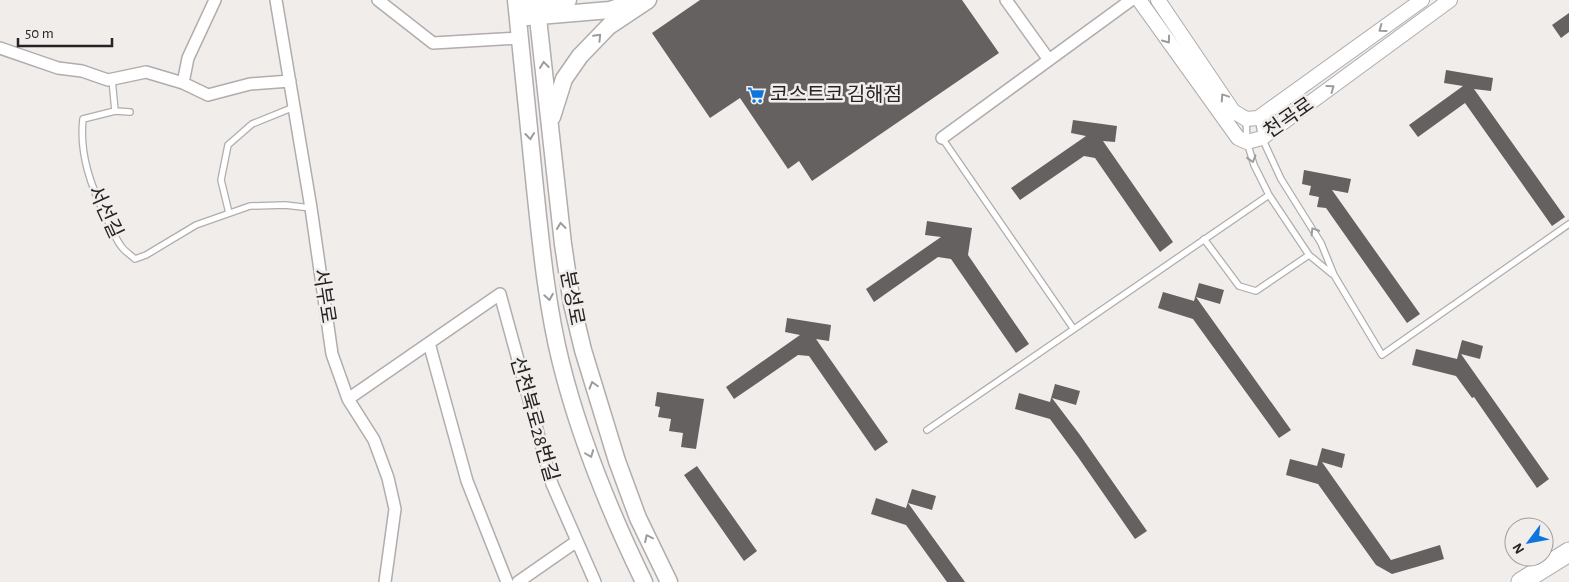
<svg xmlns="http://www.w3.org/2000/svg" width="1569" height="582" viewBox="0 0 1569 582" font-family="'Alegreya Sans','Noto Sans KR',sans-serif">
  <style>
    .building { fill: #646160 }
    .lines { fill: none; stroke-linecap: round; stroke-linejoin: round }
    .service-casing { stroke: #b0adac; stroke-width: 8 }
    .minor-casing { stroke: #b0adac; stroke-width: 14 }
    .tertiary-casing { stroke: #b0adac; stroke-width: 16 }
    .secondary-casing { stroke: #b0adac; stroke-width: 19 }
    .trunk-casing { stroke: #b0adac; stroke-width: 21 }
    .service { stroke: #fff; stroke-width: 5.5 }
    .minor { stroke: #fff; stroke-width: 11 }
    .tertiary { stroke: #fff; stroke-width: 14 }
    .secondary { stroke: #fff; stroke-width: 16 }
    .trunk { stroke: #fff; stroke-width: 19 }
    .oneway { stroke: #9d9c9c }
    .labels { text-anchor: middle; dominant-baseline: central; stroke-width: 5; stroke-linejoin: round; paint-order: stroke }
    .poi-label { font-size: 20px; fill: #252323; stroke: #f0edeb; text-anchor: start }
    .street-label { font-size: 20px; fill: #252323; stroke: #f0edeb }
  </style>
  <rect width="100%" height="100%" fill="#f0edeb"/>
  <path class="building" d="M 700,0 L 962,0 L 999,53 L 812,181 L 799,161 L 788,169 L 740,98 L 710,118 L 652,33 Z
    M 1569,13 L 1569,32 L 1561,38 L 1552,25 Z
    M 1446,70 L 1493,78 L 1491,91 L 1474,89 L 1565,217 L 1552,226 L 1465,103 L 1418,137 L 1409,125 L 1463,86 L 1444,83 Z
    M 1073,120 L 1117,126 L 1115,142 L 1103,141 L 1173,242 L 1160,252 L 1095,158 L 1084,156 L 1020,200 L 1011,188 L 1086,136 L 1071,133 Z
    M 1304,170 L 1351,179 L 1348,193 L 1332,190 L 1420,314 L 1407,323 L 1326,208 L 1317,207 L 1319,197 L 1309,195 L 1311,186 L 1302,184 Z
    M 927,221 L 972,228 L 968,255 L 1029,344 L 1016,353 L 951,259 L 938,257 L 874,302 L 866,289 L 941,237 L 925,235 Z
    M 1199,283 L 1224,290 L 1220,304 L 1196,297 L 1291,430 L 1279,438 L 1193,319 L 1158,308 L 1163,292 L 1194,301 Z
    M 787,318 L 831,325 L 829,341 L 816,339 L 888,442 L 875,451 L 809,356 L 798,355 L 734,399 L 726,387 L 800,335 L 785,332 Z
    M 1462,340 L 1483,346 L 1480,359 L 1461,354 L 1549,479 L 1537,488 L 1474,397 L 1472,398 L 1456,376 L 1412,365 L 1416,349 L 1457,359 Z
    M 1055,384 L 1080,391 L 1076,405 L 1052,398 L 1080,435 L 1147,531 L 1135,539 L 1078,457 L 1050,419 L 1015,409 L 1019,393 L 1050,402 Z
    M 657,392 L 704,399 L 696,449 L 681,447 L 683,433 L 669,431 L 671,419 L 658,417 L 660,407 L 655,406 Z
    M 1322,448 L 1345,454 L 1342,468 L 1322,462 L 1391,560 L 1440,545 L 1444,559 L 1392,574 L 1376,565 L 1318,484 L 1286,475 L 1290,459 L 1317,466 Z
    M 697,466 L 757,551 L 744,561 L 684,475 Z
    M 912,489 L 936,496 L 932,510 L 908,503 L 965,582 L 947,582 L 906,525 L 871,514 L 876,498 L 906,508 Z"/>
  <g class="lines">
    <g class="service-casing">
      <path id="service" d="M 112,79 L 115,111 L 83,119 C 79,154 91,187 107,219 C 111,227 115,238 121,246 C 124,251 131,255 135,259 L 146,255 L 196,225 L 250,206 L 285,205 L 311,208
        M 115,111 L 130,112
        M 1258,118 L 1262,138 L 1281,179 L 1321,243 L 1334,275 L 1382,355 L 1569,224
        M 1246,119 L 1247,142 L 1254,165 L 1269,195 L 1309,255 L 1332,274
        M 942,138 L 1073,328
        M 229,213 L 221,180 L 228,145 L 252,124 L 294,107
        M 1204,239 L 1239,286 L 1256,291 L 1309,255
        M 927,430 L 1269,195"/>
    </g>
    <g class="minor-casing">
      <path id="minor" d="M 276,0 L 311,208 L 332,354 L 348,399 L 374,440 L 388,478 L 395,509 L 385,582
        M 378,0 L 433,43 L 520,38
        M 1006,0 L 1049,60
        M 0,48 L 58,68 L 82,71 L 108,80 L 146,72 L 183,83 L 208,95 L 250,84 L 290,81
        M 183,83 L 188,58 L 215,0
        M 942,138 L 1131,0
        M 429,343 L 467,481 L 507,582
        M 348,399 L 500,294 L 552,484 L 595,582
        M 518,582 L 577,541"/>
    </g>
    <g class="tertiary-casing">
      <path id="tertiary" d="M 1139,0 L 1238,138 L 1247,142 L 1262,138 L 1450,0
        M 1158,0 L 1233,111 L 1246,119 L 1258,118 L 1422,0"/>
    </g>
    <g class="secondary-casing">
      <path id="secondary" d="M 516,0 C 522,63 529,125 535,188 C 541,245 547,307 561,363 C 580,439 610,512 644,582
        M 536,0 L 563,244 L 572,304 L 583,350 L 617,461 L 638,518 L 669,582
        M 525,5 L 568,0
        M 527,17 L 610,10 L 636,1
        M 552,117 L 564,79 L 580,56 L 609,26 L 648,0"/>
    </g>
    <g class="trunk-casing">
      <path id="trunk" d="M 1521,582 L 1569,552"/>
    </g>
    <use href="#service" class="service"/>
    <use href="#minor" class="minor"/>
    <use href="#tertiary" class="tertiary"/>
    <use href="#secondary" class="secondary"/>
    <use href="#trunk" class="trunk"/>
  </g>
  <defs><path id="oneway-chevron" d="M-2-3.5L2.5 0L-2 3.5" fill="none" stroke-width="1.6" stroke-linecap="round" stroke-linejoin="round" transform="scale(1.25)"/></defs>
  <g class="oneway">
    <use href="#oneway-chevron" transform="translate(1382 29) rotate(144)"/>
    <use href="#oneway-chevron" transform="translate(598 37) rotate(-46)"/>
    <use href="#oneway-chevron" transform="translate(1167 40) rotate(54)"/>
    <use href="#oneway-chevron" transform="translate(544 65) rotate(-97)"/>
    <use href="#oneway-chevron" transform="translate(1331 88) rotate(-36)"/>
    <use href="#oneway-chevron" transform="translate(1224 97) rotate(-124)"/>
    <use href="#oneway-chevron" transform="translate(530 136) rotate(84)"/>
    <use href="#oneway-chevron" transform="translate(1252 159) rotate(73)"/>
    <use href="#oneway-chevron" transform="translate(561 226) rotate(-96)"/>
    <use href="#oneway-chevron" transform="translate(1314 231) rotate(-122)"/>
    <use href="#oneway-chevron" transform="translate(549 297) rotate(80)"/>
    <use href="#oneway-chevron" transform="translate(593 385) rotate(-106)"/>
    <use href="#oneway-chevron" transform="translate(590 454) rotate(69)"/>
    <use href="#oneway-chevron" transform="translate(648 538) rotate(-116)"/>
  </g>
  <defs>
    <g id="supermarket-bare" transform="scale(1.35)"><path d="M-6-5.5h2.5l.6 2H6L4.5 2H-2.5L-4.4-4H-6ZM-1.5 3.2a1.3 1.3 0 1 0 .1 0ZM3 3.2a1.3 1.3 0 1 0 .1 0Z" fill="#0d76de" stroke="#f0edeb" stroke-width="2.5" paint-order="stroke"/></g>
  </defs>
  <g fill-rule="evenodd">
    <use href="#supermarket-bare" x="756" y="95"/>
  </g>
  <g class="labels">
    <g class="poi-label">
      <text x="770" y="95">코스트코 김해점</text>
    </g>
    <g class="street-label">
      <text transform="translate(1289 118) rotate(-35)">천곡로</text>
      <text transform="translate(105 212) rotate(65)">서선길</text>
      <text transform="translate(324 296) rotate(81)">서부로</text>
      <text transform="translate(572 298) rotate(79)">분성로</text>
      <text transform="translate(534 419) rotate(74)">선천북로28번길</text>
    </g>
  </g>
  <g transform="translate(1529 542) rotate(238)"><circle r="24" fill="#f0edeb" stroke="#9f9c9b"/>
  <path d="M0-4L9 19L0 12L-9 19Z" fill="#0d76de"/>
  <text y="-8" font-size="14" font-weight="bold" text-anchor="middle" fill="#252323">N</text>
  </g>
  <path d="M18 38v8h94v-8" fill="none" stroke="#252323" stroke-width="2.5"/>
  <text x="25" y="38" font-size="15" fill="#252323" stroke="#f0edeb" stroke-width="4" paint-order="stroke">50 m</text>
</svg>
